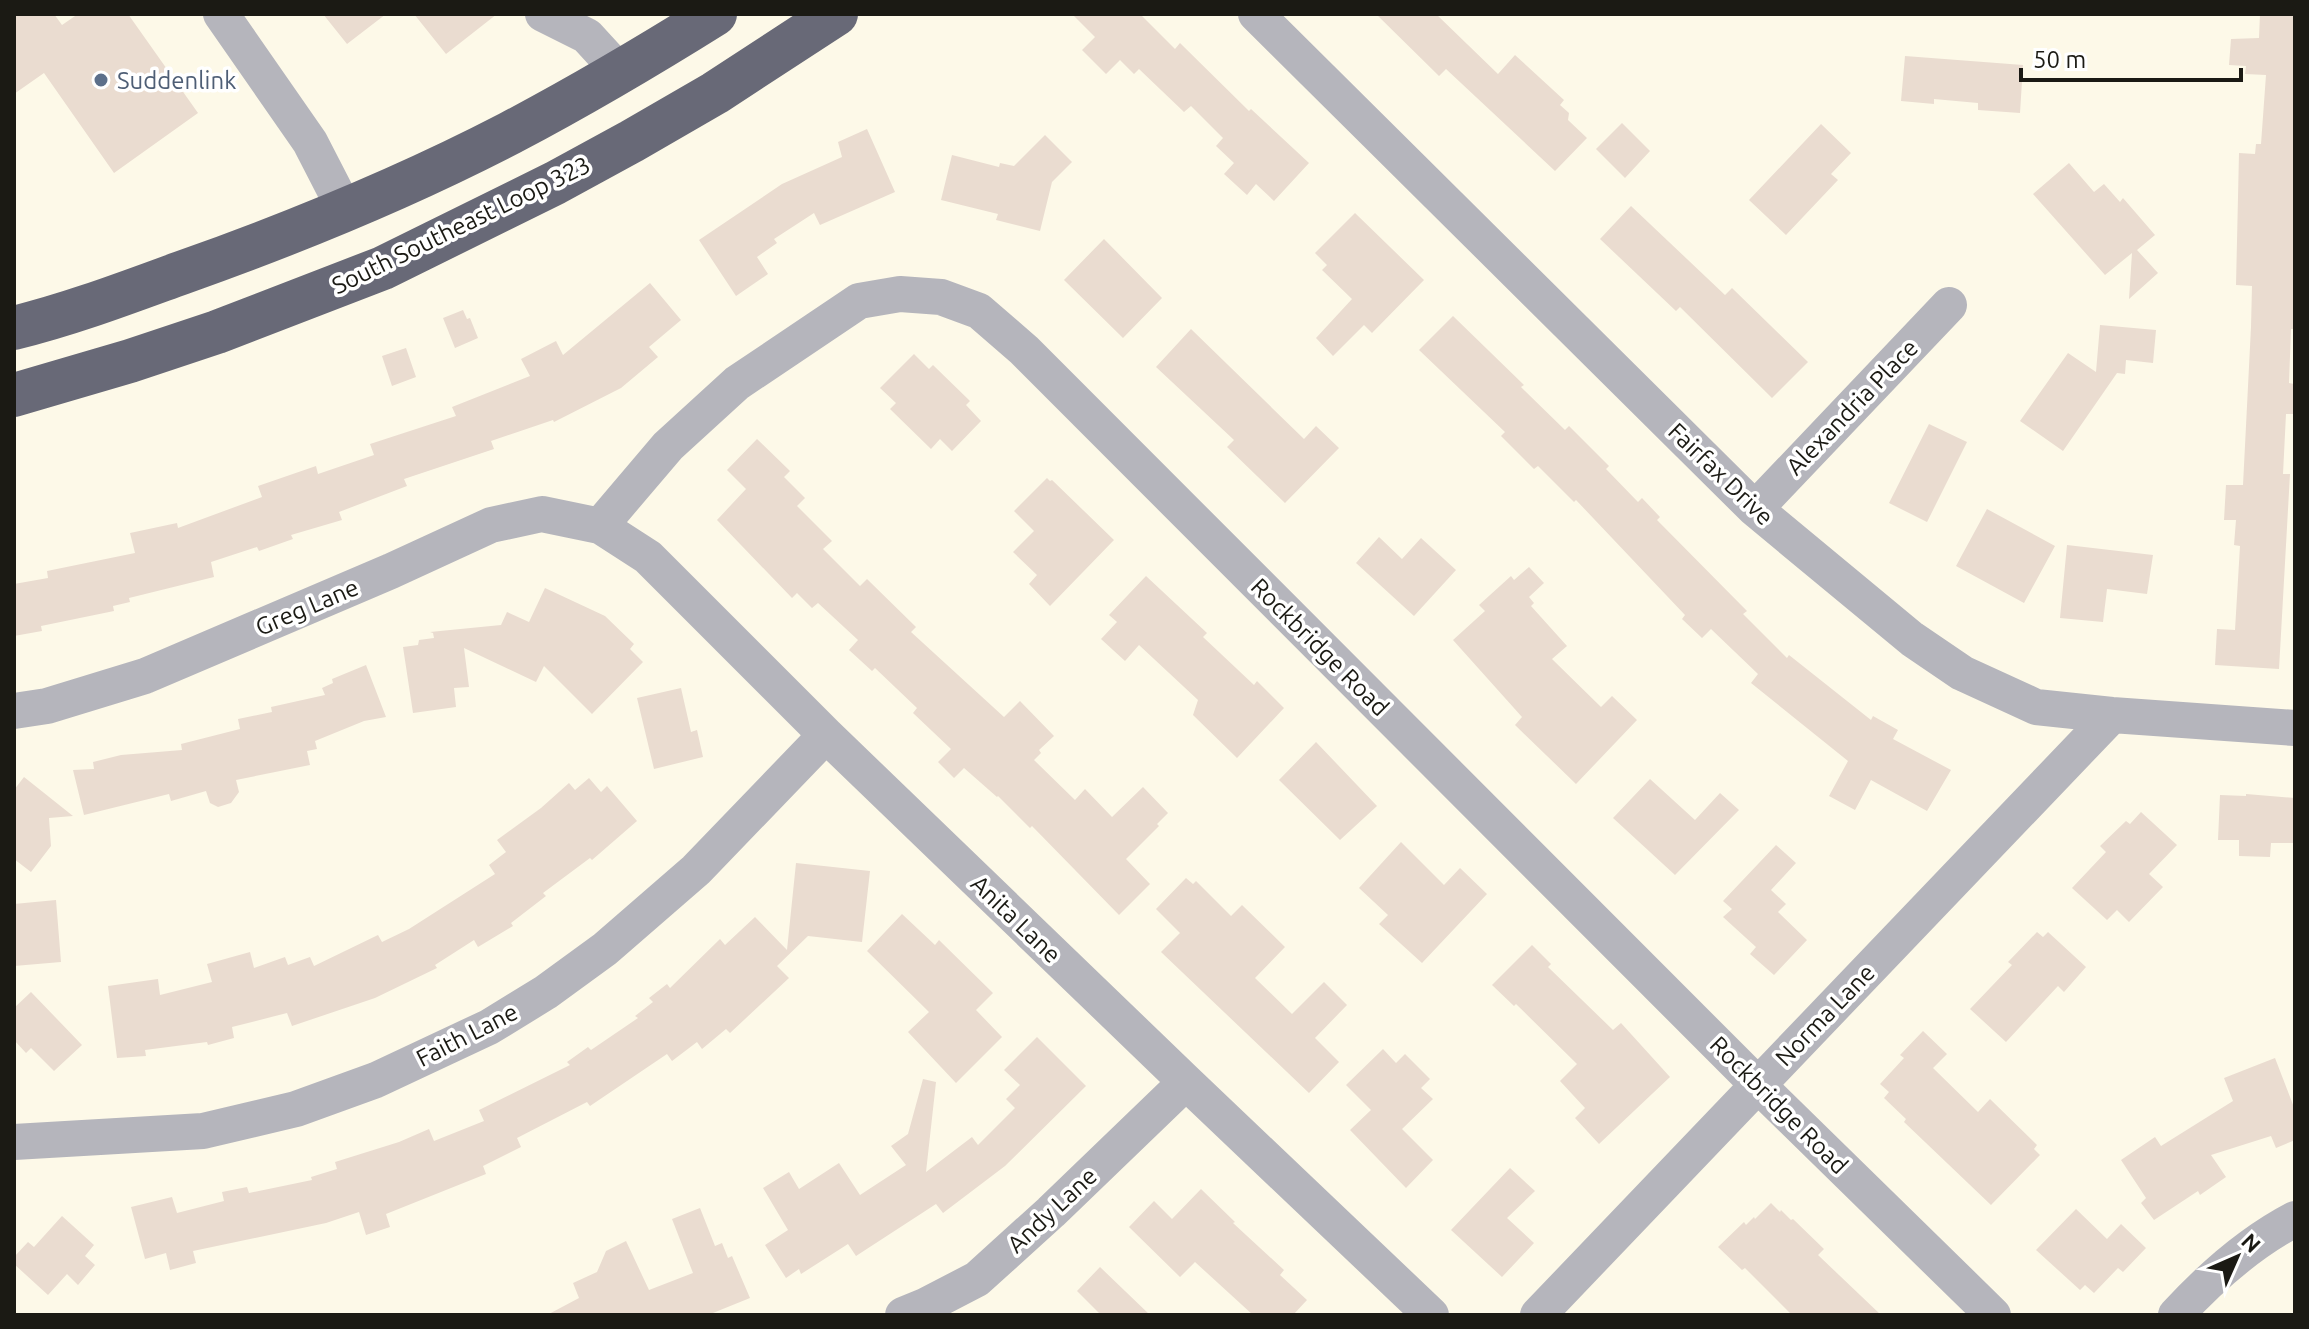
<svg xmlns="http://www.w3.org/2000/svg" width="2309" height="1329" viewBox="0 0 2309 1329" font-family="Ubuntu,sans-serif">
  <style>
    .building { fill: #eadcd0 }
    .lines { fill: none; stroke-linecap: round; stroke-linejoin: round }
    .minor { stroke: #b5b5bc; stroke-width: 36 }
    .highway { stroke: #686977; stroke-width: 44 }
    .service-dot { fill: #5c6f8a; stroke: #fff; stroke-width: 3 }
    .labels { text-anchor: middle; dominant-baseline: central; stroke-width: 7; stroke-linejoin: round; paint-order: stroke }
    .service-label { font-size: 24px; fill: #4e5e75; stroke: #fff; text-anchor: start }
    .street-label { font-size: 24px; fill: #1b1a14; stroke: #fff }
  </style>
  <rect width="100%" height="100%" fill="#fdf9e8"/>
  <path class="building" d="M 14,14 L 54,14 L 62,25 L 78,14 L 128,14 L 198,113 L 114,173 L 44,73 L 14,94 Z
    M 323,14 L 386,14 L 347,44 Z
    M 414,14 L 497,14 L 446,54 Z
    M 1072,14 L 1140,14 L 1175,49 L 1180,43 L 1249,111 L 1251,109 L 1309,163 L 1274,201 L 1256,184 L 1247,195 L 1224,174 L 1234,163 L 1216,146 L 1223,138 L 1191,106 L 1184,112 L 1139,69 L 1134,74 L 1120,60 L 1106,74 L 1082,50 L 1095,37 Z
    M 1376,14 L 1436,14 L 1498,74 L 1515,55 L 1564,100 L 1560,105 L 1569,113 L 1568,120 L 1587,138 L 1555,171 L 1446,69 L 1439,76 Z
    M 2260,14 L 2295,14 L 2295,329 L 2291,329 L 2289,383 L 2294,384 L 2293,414 L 2286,414 L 2283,474 L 2290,474 L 2279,669 L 2215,665 L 2217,629 L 2235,630 L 2240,546 L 2234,545 L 2236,520 L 2224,520 L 2226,485 L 2243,485 L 2251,327 L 2252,286 L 2236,285 L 2239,153 L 2255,154 L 2256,144 L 2261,144 L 2266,75 L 2245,74 L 2246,66 L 2229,65 L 2231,39 L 2259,38 Z
    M 1905,56 L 2023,65 L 2020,113 L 1978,110 L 1978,103 L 1934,99 L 1934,104 L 1901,101 Z
    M 1622,123 L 1650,151 L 1625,178 L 1596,149 Z
    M 1821,124 L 1851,153 L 1831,174 L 1838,180 L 1786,235 L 1749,200 Z
    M 867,129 L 895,192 L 820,225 L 814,213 L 774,239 L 777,243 L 757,257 L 768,274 L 736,296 L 699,240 L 782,184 L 842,157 L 838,142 Z
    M 1045,135 L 1072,162 L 1052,182 L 1040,231 L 996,220 L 998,214 L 941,200 L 952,155 L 999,167 L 1000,163 L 1014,166 Z
    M 2069,163 L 2094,192 L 2104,184 L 2120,202 L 2123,198 L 2155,235 L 2137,250 L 2158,273 L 2129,299 L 2132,253 L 2105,275 L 2033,194 Z
    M 1631,206 L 1725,295 L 1732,288 L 1808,362 L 1772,398 L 1680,307 L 1676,311 L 1600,239 Z
    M 1355,213 L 1424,280 L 1372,333 L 1364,325 L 1333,356 L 1316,338 L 1352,299 L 1322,270 L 1327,265 L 1315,253 Z
    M 1104,239 L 1162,298 L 1123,338 L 1064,280 Z
    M 650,283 L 681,320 L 649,347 L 658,357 L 621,388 L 554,422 L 553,420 L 491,441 L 494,449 L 404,479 L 407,486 L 339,512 L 342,520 L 291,535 L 293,539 L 259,551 L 257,547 L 211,562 L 214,577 L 129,598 L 130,602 L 113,606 L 114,611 L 41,626 L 42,631 L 14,636 L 14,584 L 48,578 L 47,571 L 135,553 L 130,533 L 177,523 L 178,528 L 262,497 L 258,486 L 316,466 L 318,474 L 374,455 L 370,444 L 456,416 L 452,407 L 530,376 L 521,359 L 556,341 L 563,355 Z
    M 463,310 L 467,319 L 470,318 L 478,338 L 455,348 L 443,318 Z
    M 1453,316 L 1524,385 L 1521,387 L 1565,430 L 1569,426 L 1609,466 L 1606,469 L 1638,502 L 1642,498 L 1660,517 L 1657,520 L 1747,611 L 1743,614 L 1787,658 L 1789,655 L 1871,720 L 1873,716 L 1898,730 L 1893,739 L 1951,770 L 1927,811 L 1871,780 L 1855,810 L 1829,796 L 1848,761 L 1751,683 L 1758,674 L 1711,629 L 1702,638 L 1682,619 L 1685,615 L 1576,500 L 1574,502 L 1538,466 L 1534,469 L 1501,436 L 1505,432 L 1419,350 Z
    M 2100,325 L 2156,330 L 2153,363 L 2126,360 L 2125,374 L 2117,373 L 2063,451 L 2020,421 L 2068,353 L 2096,372 Z
    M 1191,329 L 1304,439 L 1316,426 L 1339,448 L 1285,503 L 1227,447 L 1234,440 L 1156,367 Z
    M 406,348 L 416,377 L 392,386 L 382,356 Z
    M 914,354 L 929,369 L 933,365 L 970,401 L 966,405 L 981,421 L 952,451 L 940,439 L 931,449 L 890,409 L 896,403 L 880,388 Z
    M 1929,424 L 1967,442 L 1927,522 L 1889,503 Z
    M 757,439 L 790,471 L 784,477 L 805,498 L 797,506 L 832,541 L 823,549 L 860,586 L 867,579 L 916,627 L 911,632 L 1004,717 L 1020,701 L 1054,736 L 1039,750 L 1041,753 L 1034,760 L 1075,800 L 1085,789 L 1112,817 L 1143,787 L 1168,813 L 1157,824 L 1159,826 L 1126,859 L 1150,884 L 1119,915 L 1032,826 L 1030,828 L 998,796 L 997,797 L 964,768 L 954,778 L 938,762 L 951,749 L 913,713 L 917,708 L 875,668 L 872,671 L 849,650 L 858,640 L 818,603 L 812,608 L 797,593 L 792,598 L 717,520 L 746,489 L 727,470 Z
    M 1047,478 L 1050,481 L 1052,480 L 1114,540 L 1050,606 L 1029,584 L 1037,575 L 1013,552 L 1034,531 L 1014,511 Z
    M 1987,509 L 2055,546 L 2024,603 L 1956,566 Z
    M 1379,537 L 1402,559 L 1421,538 L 1456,570 L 1414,616 L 1356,563 Z
    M 2067,545 L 2153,555 L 2147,594 L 2107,589 L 2103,622 L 2060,618 Z
    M 1529,567 L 1544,583 L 1529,597 L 1534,603 L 1531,606 L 1567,646 L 1552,659 L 1601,707 L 1612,696 L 1637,720 L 1576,784 L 1515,725 L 1522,717 L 1453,640 L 1485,611 L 1479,605 L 1511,576 L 1514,580 Z
    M 1146,576 L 1207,633 L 1203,637 L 1254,685 L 1257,681 L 1284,708 L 1237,758 L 1193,715 L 1198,700 L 1139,645 L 1125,661 L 1101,639 L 1117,622 L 1109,615 Z
    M 545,588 L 605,616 L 634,644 L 630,649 L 643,662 L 592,714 L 544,666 L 536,682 L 464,648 L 469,687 L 454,688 L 456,707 L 413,713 L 403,647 L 418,645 L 419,640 L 434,638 L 433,633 L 430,632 L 501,625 L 507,612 L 529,622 Z
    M 366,665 L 386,717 L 364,721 L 315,741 L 317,749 L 307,751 L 310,765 L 236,780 L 239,792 L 231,803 L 218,807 L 210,803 L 206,791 L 171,801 L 169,794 L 84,815 L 73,770 L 94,769 L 93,762 L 121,755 L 182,750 L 181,744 L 240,729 L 238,719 L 272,712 L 271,707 L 325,695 L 322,688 L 333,683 L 332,679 Z
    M 681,688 L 691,732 L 697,730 L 703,757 L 654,769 L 637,698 Z
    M 1316,742 L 1377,806 L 1340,840 L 1279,780 Z
    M 24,777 L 73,816 L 49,818 L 51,846 L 31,872 L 14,859 L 14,790 Z
    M 589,778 L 601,792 L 607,786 L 637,821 L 592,860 L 590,858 L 543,893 L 546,896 L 511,923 L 513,926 L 478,947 L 474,940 L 435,965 L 437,968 L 375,998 L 292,1026 L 287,1013 L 232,1027 L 234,1038 L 208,1045 L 207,1042 L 145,1050 L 146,1056 L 117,1058 L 108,986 L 158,979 L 160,995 L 212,982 L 207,964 L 250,952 L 254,968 L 285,957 L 288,965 L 310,957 L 314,966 L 378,935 L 382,942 L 409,929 L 495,874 L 489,865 L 506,852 L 497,840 L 541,808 L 569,783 L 575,790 Z
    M 1650,779 L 1695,820 L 1720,793 L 1739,810 L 1675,875 L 1613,818 Z
    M 2246,794 L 2295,798 L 2295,843 L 2271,843 L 2270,857 L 2239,856 L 2239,840 L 2218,840 L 2220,795 L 2246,796 Z
    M 2141,812 L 2177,845 L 2149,874 L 2163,887 L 2129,922 L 2117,910 L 2107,920 L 2072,888 L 2106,852 L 2100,846 L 2126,821 L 2130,824 Z
    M 1401,842 L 1444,885 L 1460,868 L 1487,894 L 1422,963 L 1379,924 L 1388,915 L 1359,888 Z
    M 1776,845 L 1796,863 L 1771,890 L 1786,904 L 1778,912 L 1807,940 L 1774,975 L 1750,954 L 1756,947 L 1723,917 L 1732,909 L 1723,901 Z
    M 796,863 L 870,871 L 862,942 L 808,936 L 777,966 L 789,978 L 730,1033 L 726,1029 L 702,1049 L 697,1042 L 672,1061 L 667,1054 L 590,1106 L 587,1102 L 517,1138 L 521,1147 L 483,1166 L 486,1174 L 386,1214 L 390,1227 L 366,1235 L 359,1212 L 326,1223 L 193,1251 L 196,1263 L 170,1270 L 166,1253 L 145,1259 L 131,1207 L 172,1197 L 177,1213 L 224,1201 L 222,1192 L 247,1187 L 249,1193 L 312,1180 L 311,1177 L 337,1169 L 335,1162 L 399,1142 L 429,1129 L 434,1141 L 484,1121 L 479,1110 L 570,1065 L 567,1062 L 588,1047 L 591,1050 L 638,1018 L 635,1016 L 653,1002 L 649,998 L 667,984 L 670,988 L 720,939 L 725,945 L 755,917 L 787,950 Z
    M 1186,878 L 1193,884 L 1196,881 L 1231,916 L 1242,905 L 1285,947 L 1255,978 L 1292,1014 L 1324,982 L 1347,1005 L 1315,1038 L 1339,1062 L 1309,1093 L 1161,952 L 1180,933 L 1156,909 Z
    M 56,900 L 61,962 L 14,966 L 14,904 Z
    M 902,914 L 935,945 L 939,940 L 993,993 L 976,1010 L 1002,1037 L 956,1083 L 908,1032 L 929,1012 L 867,951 Z
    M 2037,932 L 2043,937 L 2048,932 L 2086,967 L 2064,992 L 2058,986 L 2006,1042 L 1970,1009 L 2012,965 L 2008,962 Z
    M 1532,945 L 1551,964 L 1548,967 L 1613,1030 L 1621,1023 L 1670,1077 L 1599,1144 L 1575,1118 L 1585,1108 L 1560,1081 L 1577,1064 L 1516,1004 L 1514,1006 L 1492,985 Z
    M 31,992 L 82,1045 L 54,1071 L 31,1048 L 26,1053 L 14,1040 L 14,1008 Z
    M 1923,1031 L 1947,1054 L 1933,1068 L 1978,1112 L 1990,1099 L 2037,1145 L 2034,1149 L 2040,1155 L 1991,1205 L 1904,1122 L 1906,1119 L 1884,1098 L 1889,1092 L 1880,1084 L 1904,1058 L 1900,1055 Z
    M 1037,1037 L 1086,1086 L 1005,1166 L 943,1213 L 936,1204 L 856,1256 L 848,1244 L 801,1274 L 799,1269 L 786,1278 L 765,1245 L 788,1230 L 763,1188 L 789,1172 L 799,1189 L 839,1163 L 860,1195 L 906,1165 L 891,1146 L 908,1134 L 923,1079 L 936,1082 L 926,1172 L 972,1137 L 978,1145 L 1015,1108 L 1006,1099 L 1020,1085 L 1004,1070 Z
    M 1383,1049 L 1396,1063 L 1405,1054 L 1430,1079 L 1421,1088 L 1433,1099 L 1402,1129 L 1433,1160 L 1406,1188 L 1350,1130 L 1371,1110 L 1346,1085 Z
    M 2275,1058 L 2295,1110 L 2295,1140 L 2276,1148 L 2271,1136 L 2211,1155 L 2226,1177 L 2200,1195 L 2198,1191 L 2154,1220 L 2141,1203 L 2146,1198 L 2121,1160 L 2155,1137 L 2161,1146 L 2233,1101 L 2224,1078 Z
    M 1510,1168 L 1535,1191 L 1507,1218 L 1534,1243 L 1502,1277 L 1451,1230 Z
    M 1201,1189 L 1235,1222 L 1233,1223 L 1284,1270 L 1280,1275 L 1307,1300 L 1293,1315 L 1253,1315 L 1195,1262 L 1180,1277 L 1129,1227 L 1154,1201 L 1172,1219 Z
    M 1771,1203 L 1780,1212 L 1781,1210 L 1791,1220 L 1793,1219 L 1824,1249 L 1818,1255 L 1881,1315 L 1792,1315 L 1745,1268 L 1742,1270 L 1718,1247 L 1744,1222 L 1746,1225 L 1754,1217 L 1755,1219 Z
    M 700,1208 L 715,1246 L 722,1243 L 728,1258 L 732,1256 L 750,1298 L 708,1315 L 547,1315 L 579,1298 L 573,1283 L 597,1272 L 606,1251 L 626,1241 L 649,1290 L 693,1273 L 672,1219 Z
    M 2076,1209 L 2107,1239 L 2121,1224 L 2146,1248 L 2123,1272 L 2118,1268 L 2094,1293 L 2085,1285 L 2080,1290 L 2036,1250 Z
    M 62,1216 L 94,1245 L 85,1256 L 95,1265 L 78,1285 L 67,1274 L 48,1295 L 14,1264 L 14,1257 L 28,1242 L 34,1247 Z
    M 1100,1267 L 1150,1315 L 1101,1315 L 1077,1291 Z"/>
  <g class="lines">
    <path class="minor" d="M 221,14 L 310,142 L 345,210
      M 543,14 L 587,36 L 620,72
      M 1256,14 L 1755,509 L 1912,639 L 1962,673 L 2036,707 L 2112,715 L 2295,728
      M 1755,509 L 1949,305
      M 600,526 L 668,446 L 737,383 L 859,301 L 900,294 L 941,297 L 979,311 L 1024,350 L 1758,1085 L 1993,1315
      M 14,711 L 47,706 L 145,676 L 391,571 L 491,525 L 542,514 L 600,526 L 648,557 L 826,735 L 1186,1082 L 1431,1315
      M 14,1142 L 203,1131 L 296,1109 L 376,1080 L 489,1027 L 546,992 L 605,949 L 696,870 L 826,735
      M 903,1315 L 925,1306 L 977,1279 L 1051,1212 L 1186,1082
      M 1538,1315 L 2112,715
      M 2176,1315 C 2210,1278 2249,1243 2295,1219"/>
    <path class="highway" d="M 14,328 C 71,314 126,293 181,273 C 294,233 404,188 510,133 C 580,96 648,56 715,14
      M 14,395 L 130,361 L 217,332 L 383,268 L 555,183 L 632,141 L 715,93 L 836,14"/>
  </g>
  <circle class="service-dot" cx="101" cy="80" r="8"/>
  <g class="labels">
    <g class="service-label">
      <text x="117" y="80">Suddenlink</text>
    </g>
    <g class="street-label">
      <text transform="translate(461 225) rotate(-26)">South Southeast Loop 323</text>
      <text transform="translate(1852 407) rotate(-46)">Alexandria Place</text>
      <text transform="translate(1721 474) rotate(44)">Fairfax Drive</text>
      <text transform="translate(307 607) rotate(-23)">Greg Lane</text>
      <text transform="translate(1320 647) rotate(45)">Rockbridge Road</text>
      <text transform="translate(1016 919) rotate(44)">Anita Lane</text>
      <text transform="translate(1825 1015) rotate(-46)">Norma Lane</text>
      <text transform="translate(467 1035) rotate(-27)">Faith Lane</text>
      <text transform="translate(1779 1105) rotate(45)">Rockbridge Road</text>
      <text transform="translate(1052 1210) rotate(-43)">Andy Lane</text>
    </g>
  </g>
  <rect width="2309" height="1329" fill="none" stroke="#1b1a14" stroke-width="32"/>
  <g transform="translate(2237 1257) rotate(45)" stroke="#ffffff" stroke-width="6" paint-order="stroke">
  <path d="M0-6L14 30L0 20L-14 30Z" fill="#1b1a14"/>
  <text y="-12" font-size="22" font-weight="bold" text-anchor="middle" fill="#1b1a14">N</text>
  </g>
  <path d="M2021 68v12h220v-12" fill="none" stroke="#1b1a14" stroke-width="4"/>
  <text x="2033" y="68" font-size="24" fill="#1b1a14" stroke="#ffffff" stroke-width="6" paint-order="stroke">50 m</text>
</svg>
